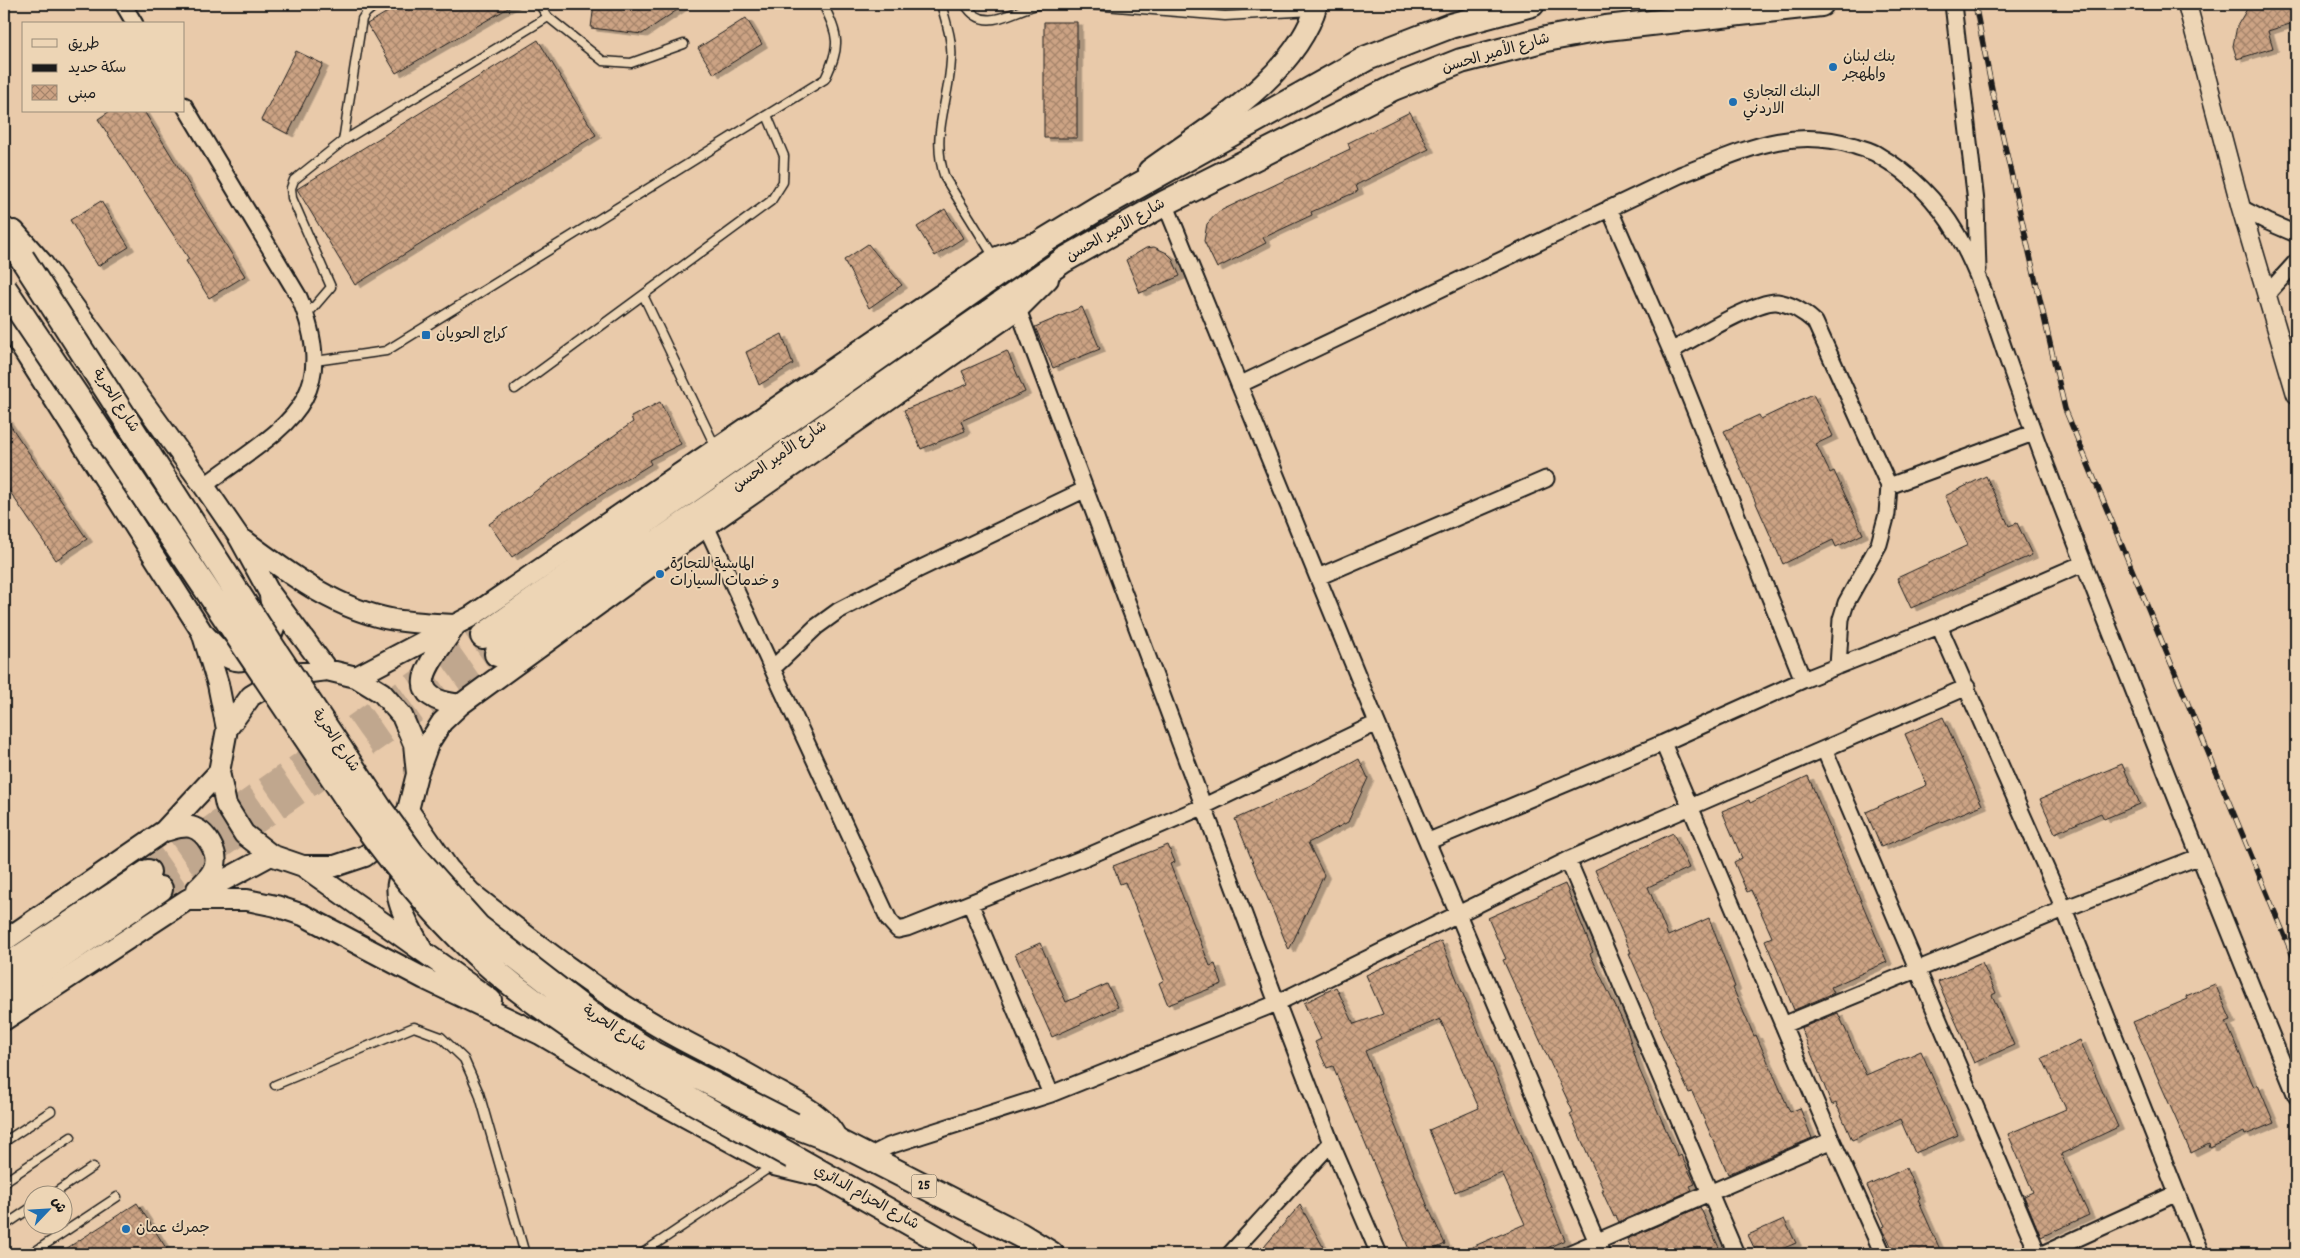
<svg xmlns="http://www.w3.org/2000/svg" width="2300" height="1258" viewBox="0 0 2300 1258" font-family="Dekko,'Playpen Sans Arabic',sans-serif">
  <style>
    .building { fill: url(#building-cross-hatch); stroke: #1c1c1c; filter: url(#shadow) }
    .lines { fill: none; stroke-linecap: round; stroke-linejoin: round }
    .trunk-tunnel { stroke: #c0a78e; stroke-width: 24; stroke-dasharray: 24 12; stroke-linecap: butt }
    .service-casing { stroke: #1c1c1c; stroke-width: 11 }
    .minor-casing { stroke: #1c1c1c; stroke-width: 19 }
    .tertiary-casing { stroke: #1c1c1c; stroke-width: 21 }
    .secondary-casing { stroke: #1c1c1c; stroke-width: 24 }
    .trunk-casing { stroke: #1c1c1c; stroke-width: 28 }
    .service { stroke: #edd5b5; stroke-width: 8 }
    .minor { stroke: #edd5b5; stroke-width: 15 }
    .tertiary { stroke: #edd5b5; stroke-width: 18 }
    .secondary { stroke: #edd5b5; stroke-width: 20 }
    .trunk { stroke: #edd5b5; stroke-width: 24 }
    .rail-casing { stroke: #1c1c1c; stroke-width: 5.5 }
    .rail { stroke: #edd5b5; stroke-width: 4; stroke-dasharray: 11; stroke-linecap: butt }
    .trunk-bridge-casing { stroke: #1c1c1c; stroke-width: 28; stroke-linecap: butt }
    .trunk-bridge { stroke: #edd5b5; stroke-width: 24 }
    .poi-dot { fill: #1f6fb2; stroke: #edd5b5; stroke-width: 2 }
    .labels { text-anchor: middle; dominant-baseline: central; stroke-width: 4; stroke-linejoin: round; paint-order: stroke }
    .shield { fill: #edd5b5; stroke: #5b544a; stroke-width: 1 }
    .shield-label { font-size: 14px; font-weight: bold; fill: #1c1c1c }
    .street-label { font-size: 15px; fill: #1c1c1c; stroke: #edd5b5 }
    .poi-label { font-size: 15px; fill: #1c1c1c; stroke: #edd5b5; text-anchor: start }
  </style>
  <defs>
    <pattern id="building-cross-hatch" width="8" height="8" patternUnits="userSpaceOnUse" patternTransform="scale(1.25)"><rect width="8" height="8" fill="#cca384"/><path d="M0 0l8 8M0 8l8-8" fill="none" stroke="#a5846b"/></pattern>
    <filter id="shadow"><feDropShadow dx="5.5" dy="3" stdDeviation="0" flood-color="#0004"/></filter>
  </defs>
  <rect width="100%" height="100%" fill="#e9caaa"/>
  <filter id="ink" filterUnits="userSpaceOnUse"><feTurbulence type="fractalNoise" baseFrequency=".02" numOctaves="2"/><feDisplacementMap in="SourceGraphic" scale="10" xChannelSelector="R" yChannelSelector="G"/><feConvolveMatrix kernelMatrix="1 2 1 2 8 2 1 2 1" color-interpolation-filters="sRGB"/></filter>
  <g filter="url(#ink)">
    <path class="building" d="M 401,4 L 515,4 L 396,73 L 367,24 Z
      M 594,4 L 686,4 L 642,34 L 591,28 Z
      M 2250,4 L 2296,4 L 2296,22 L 2268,31 L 2273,48 L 2237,59 L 2233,46 L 2237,26 Z
      M 746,18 L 762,44 L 714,74 L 698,48 Z
      M 1044,22 L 1077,22 L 1077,138 L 1044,138 Z
      M 538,40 L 596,135 L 355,285 L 297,189 Z
      M 296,51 L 323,64 L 288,134 L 261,120 Z
      M 110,111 L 144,111 L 245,276 L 209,298 L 186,261 L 189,259 L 98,119 Z
      M 1410,112 L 1429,149 L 1356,185 L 1358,191 L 1311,212 L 1312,215 L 1263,238 L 1266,243 L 1217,268 L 1204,241 L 1207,224 L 1218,212 L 1350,149 L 1348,143 Z
      M 101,201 L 129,247 L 98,266 L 70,220 Z
      M 945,209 L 963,238 L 935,256 L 917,227 Z
      M 868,244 L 902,285 L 869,308 L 844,260 Z
      M 1154,247 L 1167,253 L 1172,258 L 1180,276 L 1140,293 L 1126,260 L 1146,248 Z
      M 1082,307 L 1100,349 L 1053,368 L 1035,327 Z
      M 782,334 L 793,364 L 759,385 L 746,352 Z
      M 1007,351 L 1025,392 L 961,421 L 965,431 L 921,449 L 904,410 L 968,384 L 962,371 Z
      M 1813,394 L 1833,436 L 1816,444 L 1830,473 L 1834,471 L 1863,534 L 1836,547 L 1833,540 L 1783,564 L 1724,431 L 1759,415 L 1761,419 Z
      M 660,402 L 681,444 L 649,460 L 651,464 L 593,500 L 512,557 L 489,524 L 633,422 L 631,417 Z
      M 4,416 L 87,539 L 56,560 L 4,483 Z
      M 1986,476 L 2009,526 L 2017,523 L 2032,555 L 1911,608 L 1897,578 L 1968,545 L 1945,496 Z
      M 1943,717 L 1982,805 L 1881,847 L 1866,812 L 1927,785 L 1905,734 Z
      M 1359,759 L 1368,778 L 1348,822 L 1308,843 L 1324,875 L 1289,950 L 1235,819 L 1309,786 Z
      M 2122,764 L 2140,804 L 2104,819 L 2101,813 L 2055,833 L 2040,799 Z
      M 1808,776 L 1887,962 L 1831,987 L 1834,993 L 1794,1010 L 1765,940 L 1772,937 L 1751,890 L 1747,892 L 1734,862 L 1742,858 L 1722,811 L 1749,800 L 1750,803 Z
      M 1673,833 L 1689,868 L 1648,887 L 1668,936 L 1709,918 L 1735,987 L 1733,988 L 1754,1036 L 1756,1035 L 1790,1112 L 1800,1108 L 1812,1138 L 1728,1174 L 1692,1092 L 1689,1093 L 1660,1030 L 1662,1029 L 1629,953 L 1631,953 L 1595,870 Z
      M 1168,845 L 1175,862 L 1170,864 L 1210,966 L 1215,964 L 1222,984 L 1168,1005 L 1159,983 L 1164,980 L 1125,882 L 1120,884 L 1113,866 Z
      M 1565,884 L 1593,952 L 1590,954 L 1627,1030 L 1639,1069 L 1678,1157 L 1681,1155 L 1695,1184 L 1690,1186 L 1692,1190 L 1619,1222 L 1616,1216 L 1614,1217 L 1602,1191 L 1604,1191 L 1570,1114 L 1573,1112 L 1503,960 L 1506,959 L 1488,918 Z
      M 1441,941 L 1565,1240 L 1536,1253 L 1535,1249 L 1522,1254 L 1456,1254 L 1525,1224 L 1502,1173 L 1455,1192 L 1429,1130 L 1479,1108 L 1440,1019 L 1365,1051 L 1428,1207 L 1445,1244 L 1424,1254 L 1411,1254 L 1333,1066 L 1327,1068 L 1315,1042 L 1321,1039 L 1304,1003 L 1336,987 L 1354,1024 L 1383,1014 L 1366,975 Z
      M 1040,943 L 1066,1002 L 1107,984 L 1118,1007 L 1052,1037 L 1015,954 Z
      M 1982,963 L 1996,993 L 1992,995 L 2014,1045 L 1974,1063 L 1938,982 Z
      M 2215,984 L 2231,1020 L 2226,1022 L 2254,1087 L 2258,1085 L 2274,1123 L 2245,1135 L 2244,1132 L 2210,1148 L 2209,1144 L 2191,1153 L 2133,1022 L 2188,999 L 2186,996 Z
      M 1838,1013 L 1866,1075 L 1921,1051 L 1958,1135 L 1915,1153 L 1900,1119 L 1852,1140 L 1836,1103 L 1832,1105 L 1801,1028 Z
      M 2080,1040 L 2118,1127 L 2061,1154 L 2089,1215 L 2041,1237 L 2024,1196 L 2033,1192 L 2008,1134 L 2066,1109 L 2042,1058 Z
      M 1906,1168 L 1920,1199 L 1918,1200 L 1942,1254 L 1895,1254 L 1882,1227 L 1885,1226 L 1867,1186 Z
      M 137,1203 L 170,1254 L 58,1254 Z
      M 1300,1205 L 1327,1254 L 1258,1254 Z
      M 1700,1207 L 1722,1254 L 1634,1254 L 1627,1239 Z
      M 1784,1219 L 1796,1243 L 1770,1254 L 1757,1254 L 1748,1235 Z"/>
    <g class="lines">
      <path class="trunk-tunnel" d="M 148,872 L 483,636
        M 160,889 L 497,654"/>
      <g class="service-casing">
        <path id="service" d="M 539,4 L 548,17
          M 941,4 C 946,22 953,41 951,60 C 949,103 930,135 945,178 L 994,257
          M 965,4 C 985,37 1014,8 1041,4
          M 1081,4 L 1225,16 L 1313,11
          M 343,141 L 362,19 L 366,13 L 377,4
          M 643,295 L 716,448
          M 307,315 L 331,287 L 292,198 L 291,188 L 294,180 L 343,141 L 548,17 L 603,61 L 631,63 L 684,44
          M 315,361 L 386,351 L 825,79 C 841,45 839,37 823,4
          M 515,389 L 771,201 L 783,182 L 784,156 L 767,115
          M 275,1085 L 414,1027 L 441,1037 L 464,1059 L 479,1093 L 525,1254
          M 4,1142 L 51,1111
          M 4,1182 L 71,1137
          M 50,1196 L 93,1167
          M 4,1226 L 32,1207
          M 31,1254 L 117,1197
          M 641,1254 L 772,1166"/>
      </g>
      <g class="minor-casing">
        <path id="minor" d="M 123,4 L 135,24
          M 1953,4 L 1976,202 L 1978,270
          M 184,105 L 299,297 C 344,405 280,428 204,486
          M 1165,203 L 1377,723 L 1602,1254
          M 1609,208 L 1671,351 L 1803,680
          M 2241,208 L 2268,222 L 2296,234
          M 2267,294 L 2296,262
          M 1018,309 L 1277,1003 L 1331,1143 L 1379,1254
          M 1671,351 C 1693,339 1756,300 1777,302 C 1792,304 1804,312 1815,322 L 1889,486 L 2033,433
          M 1239,385 L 1680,175 C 1741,152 1789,125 1855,146 C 1863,149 1871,150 1878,155 C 1911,174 1937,200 1957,234 C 1979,272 1992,314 2006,355 C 2023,404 2041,453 2060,502 C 2137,701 2216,899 2296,1096
          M 706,526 L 889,920 L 898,930 L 907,928 L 1086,857 L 1202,807 L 1377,723
          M 1318,577 L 1546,479
          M 1939,626 L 2064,909 L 2201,1254
          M 1838,666 L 1841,619 L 1846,603 L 1879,544 L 1887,514 L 1889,486
          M 773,668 L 816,627 L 838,611 L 917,570 L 1084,490
          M 1663,743 L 1832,1140 L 1883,1254
          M 1825,751 L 2038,1254
          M 1429,841 L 1663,743 L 1803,680 L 1939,626 L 2084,563
          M 1568,860 L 1736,1254
          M 970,903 L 1051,1094
          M 1783,1025 L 2064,909 L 2198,857
          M 867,1157 L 889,1146 L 1051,1094 L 1277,1003 L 1568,860 L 1967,687
          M 1230,1254 L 1331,1143
          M 1568,1254 L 1832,1140
          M 2043,1254 L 2177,1193"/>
      </g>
      <g class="tertiary-casing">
        <path id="tertiary" d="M 2187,4 L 2241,208 L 2296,394"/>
      </g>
      <g class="secondary-casing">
        <path id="secondary" d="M 1149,170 C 1208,127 1296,77 1317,4
          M 14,231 L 42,263 L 204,486 L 239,537 L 269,592 L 327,670
          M 4,320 L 202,632 L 218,684 L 227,729
          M 245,541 C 291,575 337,610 395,620 C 415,623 436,624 456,625
          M 453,629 C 432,661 396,697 460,705
          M 204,634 C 211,641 220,653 229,658 C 248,668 271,644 274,627 C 276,617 271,605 270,596
          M 356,677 L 472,616 L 995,258 L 1033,244
          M 417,774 L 414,744 L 402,716 L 382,693 L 356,677 L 327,670 L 286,675 L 251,696 L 227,729 L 219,772 L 226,805 L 244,834 L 271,855 L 303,866 L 335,866 L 365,856 L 390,836 L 408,810 L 417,774 L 428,744 L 442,722 L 460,705 L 706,526 L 1018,309 L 1048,279
          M 408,810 L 448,868 L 471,893 C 534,942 596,991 666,1031 C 699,1050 734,1065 766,1085 C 790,1099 829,1115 838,1142
          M 164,831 C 173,829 182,825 191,827 C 206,831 220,854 214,868 C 211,877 203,883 197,889
          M 303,866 L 491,1000
          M 412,866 C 379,884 411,927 422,950
          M 187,900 L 247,900 L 276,906 L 303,915 L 425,979 L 540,1034 L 625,1084 L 774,1165 L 816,1175
          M 4,941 L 164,831 L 219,772
          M 4,1020 L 187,900 L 271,855"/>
      </g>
      <g class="trunk-casing">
        <path id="trunk" d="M 4,230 L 22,258
          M 483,636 L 1044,241 L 1100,207 L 1367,58 L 1450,26 L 1532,4
          M 497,654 L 1064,260 L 1165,203 L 1393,88 L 1461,61 L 1546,39 L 1606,28 L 1821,4
          M 4,968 L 148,872
          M 4,996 L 160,889
          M 793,1125 L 838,1142 L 1020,1235 L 1051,1254
          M 793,1157 L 965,1254"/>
      </g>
      <use href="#service" class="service"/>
      <use href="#minor" class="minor"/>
      <use href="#tertiary" class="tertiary"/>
      <use href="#secondary" class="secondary"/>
      <use href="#trunk" class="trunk"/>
      <g class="rail-casing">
        <path id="rail" d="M 1975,4 L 1993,94 L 2065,409 L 2296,963"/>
      </g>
      <use href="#rail" class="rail"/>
      <g class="trunk-bridge-casing">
        <path id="trunk-bridge" d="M 22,258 L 273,648 L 380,809 L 412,853 L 478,927 L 590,1014 L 653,1054 L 793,1125
          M 4,288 L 358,815 C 397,869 441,924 492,968 C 583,1045 689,1099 793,1157"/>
      </g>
      <use href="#trunk-bridge" class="trunk-bridge"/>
    </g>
  </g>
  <g class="poi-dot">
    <circle cx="1833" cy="67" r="5"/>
    <circle cx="1733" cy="102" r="5"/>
    <rect x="421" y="330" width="10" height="10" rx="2.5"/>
    <circle cx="660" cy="574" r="5"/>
    <circle cx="126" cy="1229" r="5"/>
  </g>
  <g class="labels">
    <rect class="shield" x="911.5" y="1174.5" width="25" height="23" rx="4"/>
    <g class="shield-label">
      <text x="924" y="1186">25</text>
    </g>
    <g class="street-label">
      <text transform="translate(1496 54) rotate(-16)">شارع الأمير الحسن</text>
      <text transform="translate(1116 231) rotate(-30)">شارع الأمير الحسن</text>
      <text transform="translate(115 401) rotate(57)">شارع الحرية</text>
      <text transform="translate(780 457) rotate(-35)">شارع الأمير الحسن</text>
      <text transform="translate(335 741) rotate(56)">شارع الحرية</text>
      <text transform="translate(614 1029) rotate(33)">شارع الحرية</text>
      <text transform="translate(866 1198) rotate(29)">شارع الحزام الدائري</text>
    </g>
    <g class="poi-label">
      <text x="1843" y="58">بنك لبنان<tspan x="1843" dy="17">والمهجر</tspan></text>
      <text x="1743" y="93">البنك التجاري<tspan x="1743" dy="17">الاردني</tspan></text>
      <text x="436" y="335">كراج الحويان</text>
      <text x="670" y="565">الماسية للتجارة<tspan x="670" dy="17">و خدمات السيارات</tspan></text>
      <text x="136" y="1229">جمرك عمان</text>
    </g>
  </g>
  <rect width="2300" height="1258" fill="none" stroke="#edd5b5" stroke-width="20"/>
  <rect x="10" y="10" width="2280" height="1238" fill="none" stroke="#1c1c1c" stroke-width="2" filter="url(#ink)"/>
  <rect x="22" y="22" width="162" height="90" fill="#edd5b5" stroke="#998b78"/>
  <rect x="32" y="39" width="25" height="8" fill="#edd5b5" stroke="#998b78"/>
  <text x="68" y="48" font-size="15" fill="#1c1c1c">طريق</text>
  <rect x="32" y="64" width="25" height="8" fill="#1c1c1c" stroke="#998b78"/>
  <text x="68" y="72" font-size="15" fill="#1c1c1c">سكة حديد</text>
  <rect x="32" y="85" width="25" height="15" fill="url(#building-cross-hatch)" stroke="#998b78"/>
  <text x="68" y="98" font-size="15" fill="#1c1c1c">مبنى</text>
  <g transform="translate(48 1210) rotate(65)"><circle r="24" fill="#edd5b5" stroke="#998b78"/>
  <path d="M0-4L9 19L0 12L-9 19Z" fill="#1f6fb2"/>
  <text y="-8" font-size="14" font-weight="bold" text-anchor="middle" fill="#1c1c1c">ش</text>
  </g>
</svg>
